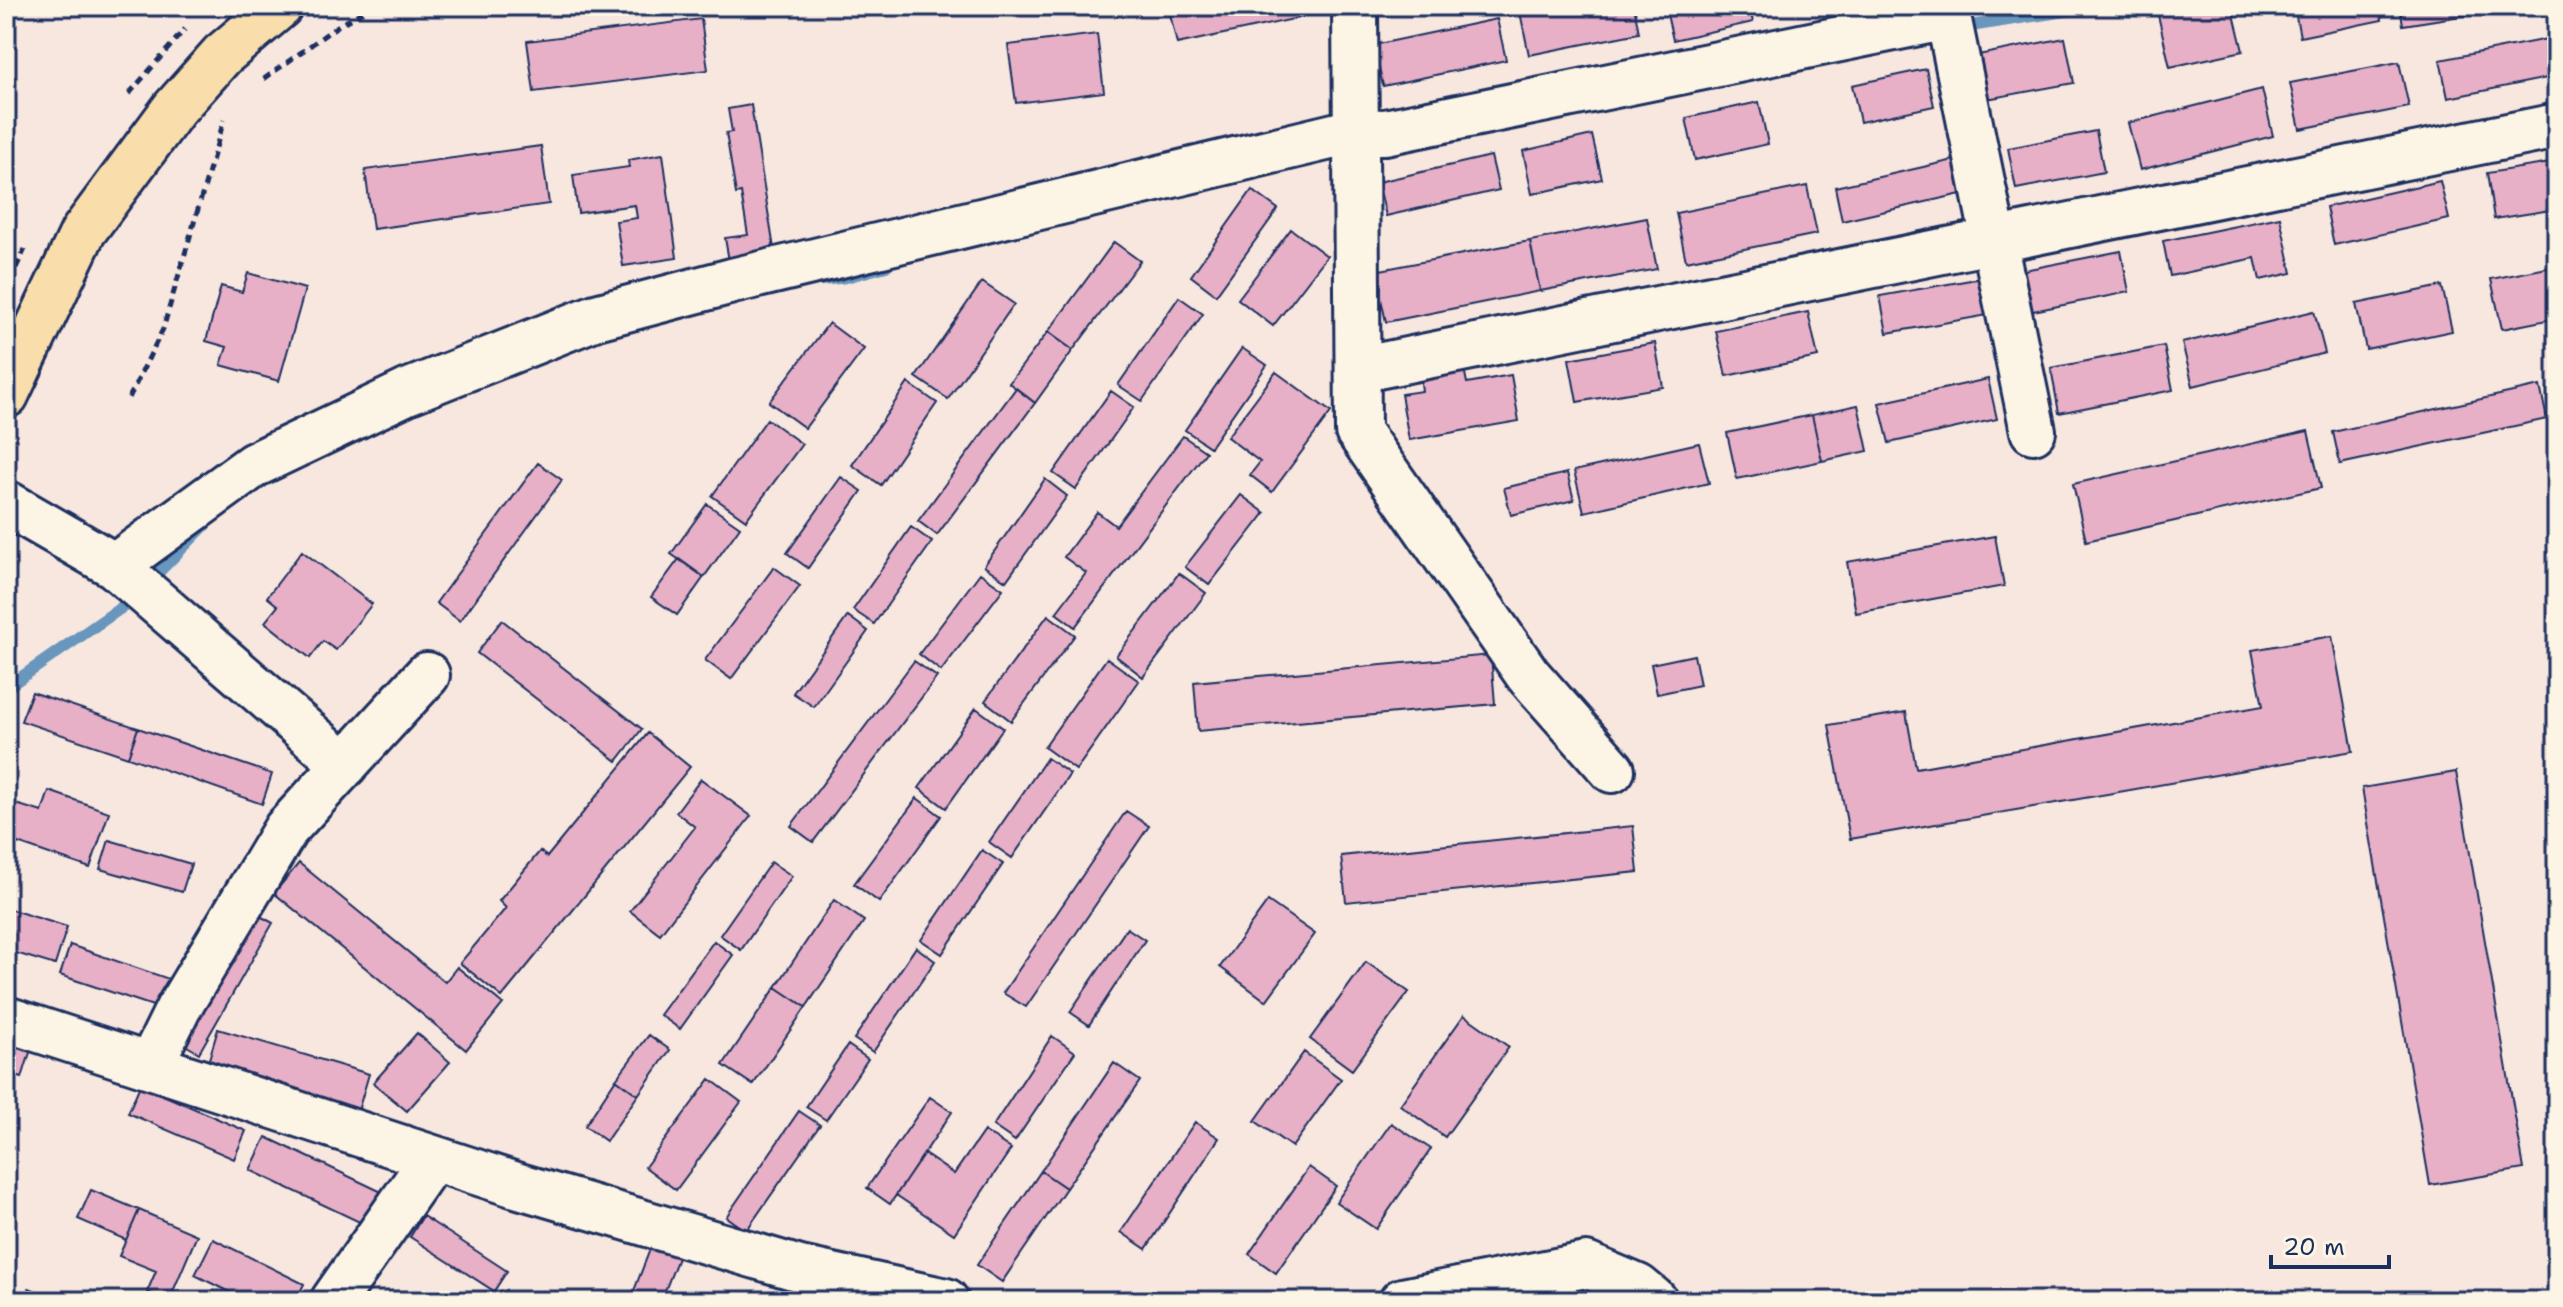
<svg xmlns="http://www.w3.org/2000/svg" width="2563" height="1307" viewBox="0 0 2563 1307" font-family="'Shantell Sans',sans-serif">
  <style>
    .lines { fill: none; stroke-linecap: round; stroke-linejoin: round }
    .stream { stroke: #6796bd; stroke-width: 12 }
    .building { fill: #e7b0c7; stroke: #1b2f5e; stroke-width: 2 }
    .minor-casing { stroke: #1b2f5e; stroke-width: 50 }
    .major-casing { stroke: #1b2f5e; stroke-width: 50 }
    .path { stroke: #1b2f5e; stroke-width: 5; stroke-dasharray: 8 6; stroke-linecap: butt }
    .minor { stroke: #fcf5e5; stroke-width: 44 }
    .major { stroke: #f9deab; stroke-width: 44 }
  </style>
  <rect width="100%" height="100%" fill="#f8e7df"/>
  <filter id="ink" filterUnits="userSpaceOnUse"><feTurbulence type="fractalNoise" baseFrequency=".0125" numOctaves="2"/><feDisplacementMap in="SourceGraphic" scale="16" xChannelSelector="R" yChannelSelector="G"/><feConvolveMatrix kernelMatrix="1 2 1 2 8 2 1 2 1" color-interpolation-filters="sRGB"/></filter>
  <g filter="url(#ink)">
    <g class="lines">
      <path class="stream" d="M 1958,28 L 2097,6
        M 822,280 L 846,277 L 886,266
        M 6,688 L 128,603 L 205,525"/>
    </g>
    <path class="building" d="M 1168,6 L 1301,6 L 1303,17 L 1177,44 Z
      M 1551,6 L 1634,6 L 1639,33 L 1529,55 L 1520,12 Z
      M 1665,6 L 1749,6 L 1753,22 L 1673,40 Z
      M 2201,6 L 2232,6 L 2243,51 L 2170,67 L 2158,15 Z
      M 2294,6 L 2380,6 L 2382,20 L 2300,37 Z
      M 2400,6 L 2472,6 L 2474,14 L 2403,25 Z
      M 701,19 L 708,70 L 534,92 L 527,41 Z
      M 1497,19 L 1506,60 L 1383,86 L 1374,45 Z
      M 1097,34 L 1104,92 L 1016,103 L 1008,45 Z
      M 2557,37 L 2557,76 L 2448,98 L 2440,60 Z
      M 2065,38 L 2074,83 L 1981,100 L 1973,56 Z
      M 2399,62 L 2409,107 L 2300,129 L 2290,83 Z
      M 1926,69 L 1934,106 L 1860,122 L 1852,85 Z
      M 2262,89 L 2273,136 L 2140,170 L 2128,123 Z
      M 1759,102 L 1768,144 L 1695,160 L 1686,118 Z
      M 751,105 L 775,255 L 729,261 L 725,238 L 748,235 L 741,193 L 736,194 L 726,133 L 732,132 L 728,109 Z
      M 2096,131 L 2104,172 L 2016,189 L 2008,148 Z
      M 1592,135 L 1602,179 L 1532,194 L 1523,151 Z
      M 541,146 L 549,204 L 373,229 L 365,170 Z
      M 663,154 L 677,258 L 623,266 L 616,221 L 637,218 L 635,205 L 578,213 L 573,175 L 629,167 L 628,160 Z
      M 1491,156 L 1499,190 L 1386,216 L 1378,182 Z
      M 1954,160 L 1961,194 L 1842,221 L 1835,187 Z
      M 2557,162 L 2557,209 L 2494,219 L 2487,173 Z
      M 2440,181 L 2449,219 L 2334,245 L 2326,207 Z
      M 1807,186 L 1817,234 L 1686,261 L 1676,213 Z
      M 1252,190 L 1278,209 L 1216,295 L 1191,276 Z
      M 2280,217 L 2292,273 L 2260,280 L 2255,258 L 2170,276 L 2163,241 Z
      M 1647,218 L 1657,269 L 1540,291 L 1530,241 Z
      M 1291,229 L 1327,256 L 1273,326 L 1238,299 Z
      M 1530,241 L 1540,291 L 1386,322 L 1375,271 Z
      M 1114,242 L 1140,261 L 1073,350 L 1048,332 Z
      M 2121,251 L 2129,292 L 2028,312 L 2019,271 Z
      M 2557,266 L 2557,318 L 2502,329 L 2491,279 Z
      M 248,273 L 305,289 L 279,381 L 221,365 L 227,347 L 206,341 L 221,286 L 242,292 Z
      M 1982,278 L 1988,315 L 1887,333 L 1880,296 Z
      M 982,282 L 1014,304 L 948,399 L 916,377 Z
      M 2442,286 L 2452,331 L 2366,349 L 2356,304 Z
      M 1179,297 L 1203,314 L 1142,401 L 1118,385 Z
      M 2314,311 L 2325,353 L 2193,386 L 2182,343 Z
      M 1808,312 L 1818,357 L 1726,376 L 1716,331 Z
      M 829,323 L 864,349 L 805,428 L 769,402 Z
      M 1048,332 L 1073,350 L 1035,403 L 1009,383 Z
      M 1655,343 L 1663,387 L 1577,402 L 1569,359 Z
      M 2164,346 L 2173,390 L 2059,413 L 2051,368 Z
      M 1242,348 L 1267,365 L 1210,447 L 1185,430 Z
      M 1462,359 L 1467,383 L 1511,375 L 1519,421 L 1409,440 L 1401,394 L 1422,391 L 1419,367 Z
      M 1276,372 L 1331,412 L 1272,492 L 1250,475 L 1260,462 L 1227,437 Z
      M 1988,379 L 1997,419 L 1889,443 L 1879,403 Z
      M 908,383 L 937,403 L 881,485 L 852,465 Z
      M 2540,386 L 2547,419 L 2340,464 L 2333,432 Z
      M 1016,388 L 1035,403 L 937,535 L 918,521 Z
      M 1111,391 L 1134,407 L 1076,489 L 1053,473 Z
      M 1858,405 L 1868,451 L 1822,461 L 1812,415 Z
      M 1812,415 L 1822,461 L 1737,479 L 1727,433 Z
      M 767,419 L 802,444 L 746,520 L 712,496 Z
      M 2308,431 L 2321,488 L 2086,541 L 2073,484 Z
      M 1183,436 L 1206,452 L 1075,627 L 1056,613 L 1086,573 L 1064,557 L 1097,512 L 1116,526 Z
      M 1699,443 L 1709,483 L 1584,512 L 1574,471 Z
      M 538,463 L 562,480 L 460,621 L 436,603 Z
      M 1567,473 L 1574,500 L 1511,515 L 1504,488 Z
      M 841,477 L 862,491 L 808,568 L 787,553 Z
      M 1045,479 L 1067,496 L 1006,581 L 984,566 Z
      M 1241,495 L 1265,513 L 1209,585 L 1185,567 Z
      M 707,504 L 740,527 L 704,577 L 671,554 Z
      M 911,527 L 932,542 L 874,624 L 853,610 Z
      M 1995,536 L 2004,586 L 1856,613 L 1847,562 Z
      M 302,551 L 372,604 L 336,650 L 323,641 L 310,658 L 265,622 L 278,606 L 267,597 Z
      M 679,559 L 704,577 L 677,615 L 651,597 Z
      M 774,567 L 800,586 L 731,679 L 705,660 Z
      M 980,573 L 1003,589 L 941,671 L 919,654 Z
      M 1179,573 L 1206,593 L 1143,677 L 1116,656 Z
      M 1048,615 L 1075,635 L 1011,721 L 985,701 Z
      M 848,616 L 868,631 L 814,707 L 793,693 Z
      M 502,620 L 642,729 L 617,761 L 477,653 Z
      M 2332,636 L 2353,751 L 1850,839 L 1829,725 L 1906,712 L 1916,768 L 2263,706 L 2252,650 Z
      M 1491,655 L 1495,704 L 1198,731 L 1194,682 Z
      M 1694,655 L 1700,685 L 1657,694 L 1651,664 Z
      M 1107,658 L 1139,681 L 1076,770 L 1044,747 Z
      M 914,661 L 937,677 L 813,842 L 791,826 Z
      M 32,692 L 138,728 L 128,757 L 21,721 Z
      M 976,708 L 1003,728 L 946,808 L 919,788 Z
      M 138,728 L 272,774 L 262,804 L 128,757 Z
      M 648,733 L 690,767 L 502,997 L 460,963 L 506,908 L 499,901 L 540,851 L 547,857 Z
      M 1047,758 L 1070,774 L 1012,858 L 989,842 Z
      M 2456,772 L 2524,1169 L 2430,1185 L 2362,788 Z
      M 701,779 L 751,816 L 660,934 L 630,911 L 695,827 L 676,812 Z
      M 49,791 L 109,812 L 90,868 L 6,839 L 6,801 L 42,812 Z
      M 917,798 L 941,816 L 879,902 L 854,884 Z
      M 1126,811 L 1149,826 L 1026,1007 L 1003,993 Z
      M 1633,826 L 1638,872 L 1346,902 L 1341,856 Z
      M 109,840 L 191,864 L 182,892 L 100,869 Z
      M 982,850 L 1003,864 L 942,954 L 921,940 Z
      M 771,862 L 792,876 L 741,950 L 720,935 Z
      M 299,863 L 445,982 L 457,967 L 503,1004 L 466,1050 L 274,893 Z
      M 834,900 L 864,921 L 806,1007 L 776,987 Z
      M 1268,901 L 1315,934 L 1266,1001 L 1220,967 Z
      M 6,908 L 67,927 L 55,965 L 6,950 Z
      M 249,910 L 273,923 L 199,1053 L 175,1039 Z
      M 1127,928 L 1145,940 L 1089,1025 L 1070,1012 Z
      M 714,941 L 733,955 L 680,1029 L 660,1015 Z
      M 70,945 L 172,980 L 162,1009 L 60,975 Z
      M 916,947 L 935,961 L 873,1052 L 854,1039 Z
      M 1366,962 L 1409,992 L 1352,1070 L 1310,1039 Z
      M 776,987 L 806,1007 L 753,1085 L 723,1065 Z
      M 1464,1015 L 1509,1047 L 1445,1137 L 1400,1105 Z
      M 218,1029 L 369,1074 L 358,1111 L 207,1066 Z
      M 417,1033 L 450,1062 L 407,1111 L 373,1083 Z
      M 649,1035 L 670,1050 L 638,1095 L 616,1079 Z
      M 1052,1036 L 1075,1052 L 1015,1141 L 993,1126 Z
      M 6,1038 L 32,1046 L 22,1078 L 6,1073 Z
      M 848,1045 L 868,1059 L 826,1120 L 806,1107 Z
      M 1304,1052 L 1341,1079 L 1292,1147 L 1255,1121 Z
      M 1114,1063 L 1140,1081 L 1066,1188 L 1041,1171 Z
      M 616,1079 L 638,1095 L 606,1141 L 585,1126 Z
      M 710,1079 L 741,1102 L 676,1190 L 645,1167 Z
      M 140,1085 L 246,1131 L 234,1159 L 128,1113 Z
      M 930,1097 L 952,1112 L 890,1204 L 867,1188 Z
      M 799,1111 L 820,1125 L 746,1231 L 726,1217 Z
      M 1195,1122 L 1219,1138 L 1146,1249 L 1121,1232 Z
      M 1391,1123 L 1431,1149 L 1376,1229 L 1336,1202 Z
      M 984,1131 L 1011,1149 L 954,1234 L 896,1195 L 924,1154 L 954,1174 Z
      M 266,1137 L 386,1194 L 370,1227 L 250,1170 Z
      M 1309,1167 L 1336,1186 L 1276,1273 L 1249,1254 Z
      M 1041,1171 L 1066,1188 L 1002,1282 L 977,1265 Z
      M 91,1190 L 139,1210 L 126,1240 L 78,1219 Z
      M 139,1210 L 197,1235 L 169,1301 L 147,1292 L 156,1271 L 119,1256 Z
      M 423,1216 L 507,1271 L 494,1291 L 410,1237 Z
      M 213,1239 L 304,1284 L 296,1301 L 247,1301 L 195,1275 Z
      M 654,1239 L 681,1250 L 661,1301 L 630,1301 Z
      M 29,1288 L 61,1301 L 24,1301 Z"/>
    <g class="lines">
      <g class="minor-casing">
        <path id="minor" d="M 1355,6 L 1358,431 L 1528,675 L 1612,770
          M 1946,6 L 2033,431
          M 1358,370 L 2557,126
          M 6,503 L 115,566 L 345,765
          M 115,566 L 254,465 L 407,392 L 596,317 L 732,281 L 1355,131 L 1385,132 L 1948,17
          M 6,1019 L 516,1185 L 800,1269 L 946,1301
          M 151,1064 L 178,1009 L 286,829 L 427,675
          M 333,1301 L 433,1158
          M 1402,1301 L 1586,1265 L 1638,1287 L 1655,1301"/>
      </g>
      <g class="major-casing">
        <path id="major" d="M 6,395 L 83,232 L 174,109 L 222,55 L 280,6"/>
      </g>
      <path class="path" d="M 264,79 L 336,27 L 372,6
        M 129,94 L 185,29
        M 16,268 L 25,249
        M 129,398 L 163,329 L 224,120"/>
      <use href="#minor" class="minor"/>
      <use href="#major" class="major"/>
    </g>
  </g>
  <rect width="2563" height="1307" fill="none" stroke="#fcf5e5" stroke-width="32"/>
  <rect x="16" y="16" width="2531" height="1275" fill="none" stroke="#1b2f5e" stroke-width="3" filter="url(#ink)"/>
  <path d="M2271 1255v12h118v-12" fill="none" stroke="#1b2f5e" stroke-width="4"/>
  <text x="2283" y="1255" font-size="24" fill="#1b2f5e" stroke="#fcf5e5" stroke-width="6" paint-order="stroke">20 m</text>
</svg>
